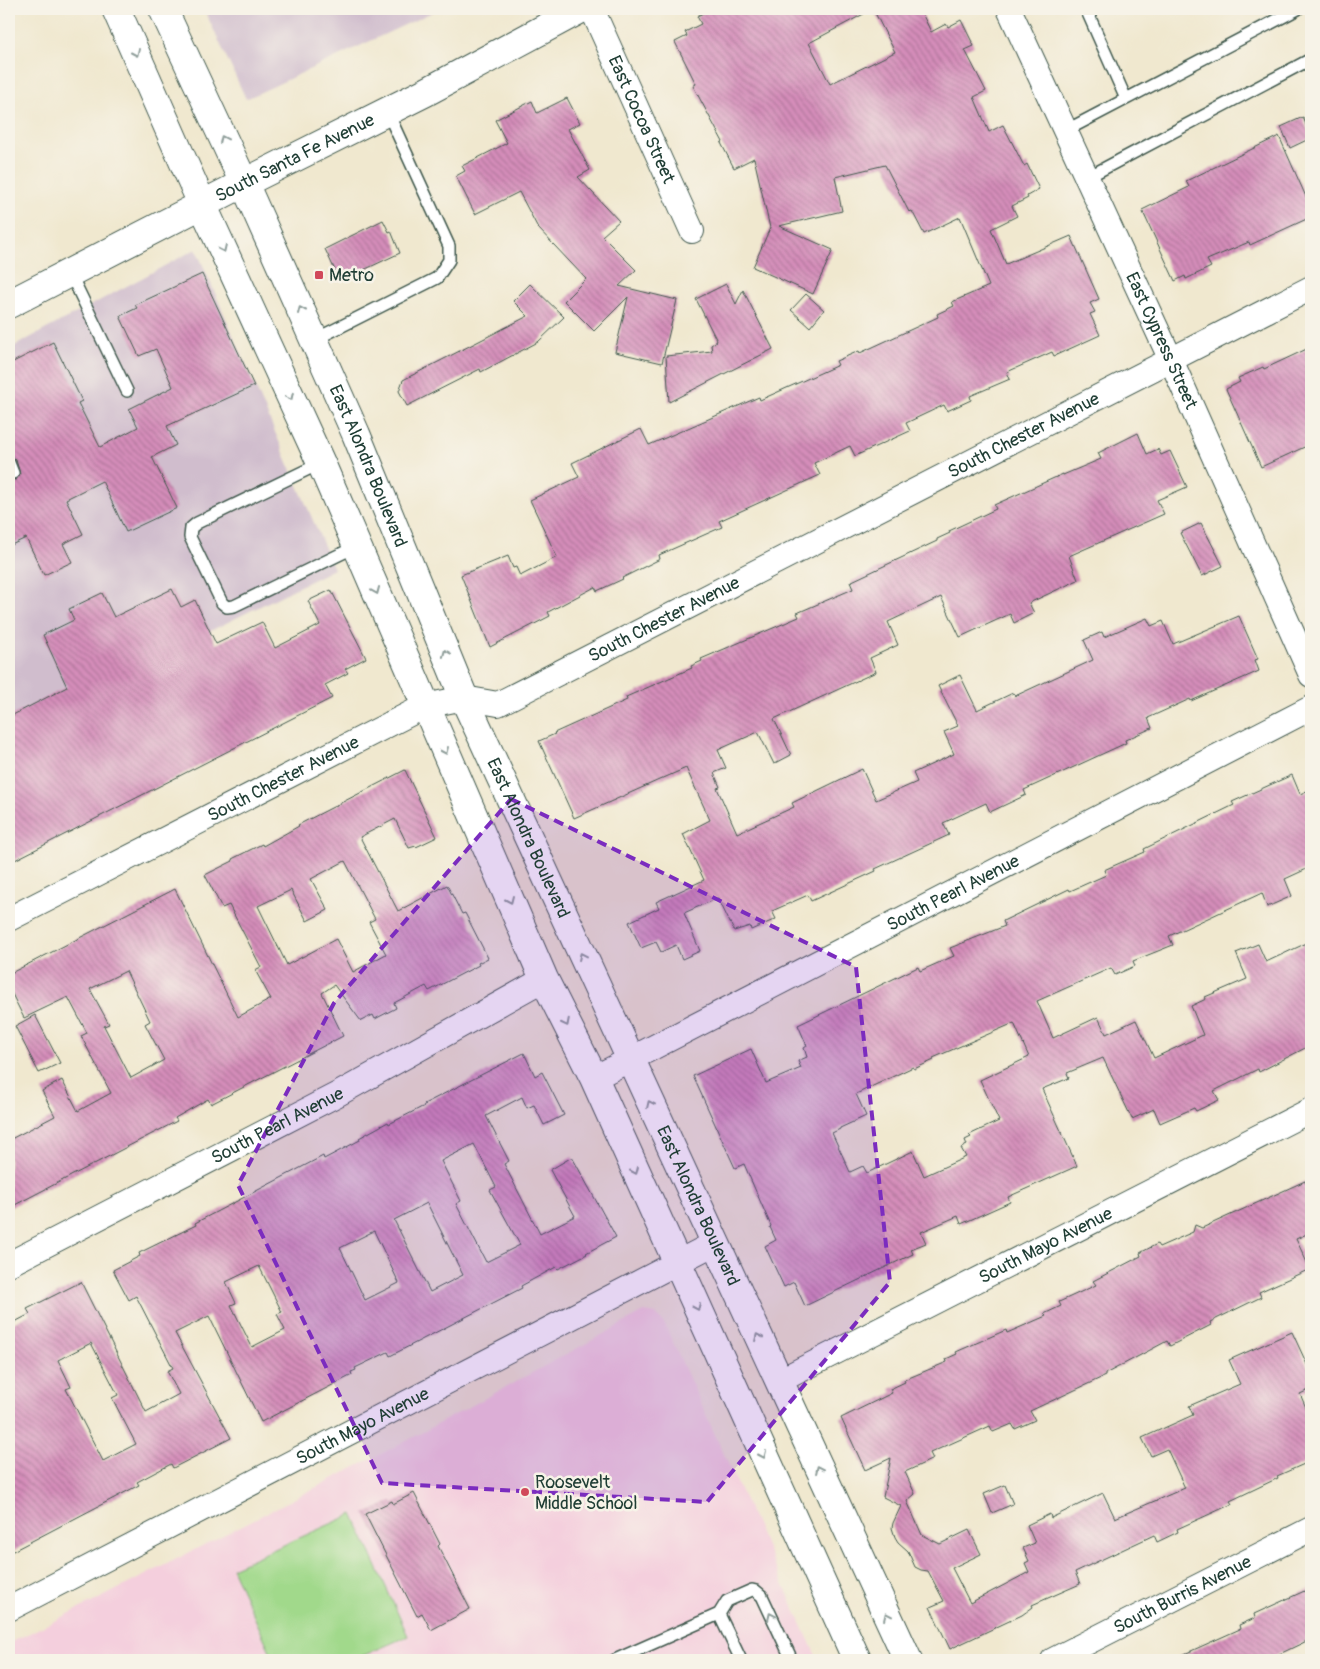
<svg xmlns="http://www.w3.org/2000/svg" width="1320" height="1669" viewBox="0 0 1320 1669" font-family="Pangolin,sans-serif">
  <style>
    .built { fill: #f4cfdd }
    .industrial { fill: #d0bdcd }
    .green { fill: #a1d98b; stroke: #608b60 }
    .building { fill: url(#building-back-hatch); fill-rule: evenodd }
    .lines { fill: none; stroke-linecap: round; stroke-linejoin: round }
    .lane-casing { stroke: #3e574b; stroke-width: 14 }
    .street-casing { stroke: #3e574b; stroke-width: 26 }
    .secondary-casing { stroke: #3e574b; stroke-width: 30 }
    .lane { stroke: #fff; stroke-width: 11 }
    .street { stroke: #fff; stroke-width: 24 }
    .secondary { stroke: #fff; stroke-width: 28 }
    .oneway { stroke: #8f9e9a }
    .marked { fill: #7b2cbf; fill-opacity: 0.2; stroke: #7b2cbf; stroke-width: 4; stroke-dasharray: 10 6; stroke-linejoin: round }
    .poi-dot { fill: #d1495b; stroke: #f7f3e8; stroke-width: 2 }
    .labels { text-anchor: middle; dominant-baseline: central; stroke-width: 5; stroke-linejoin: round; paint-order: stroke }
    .street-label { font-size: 18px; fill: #1f3d34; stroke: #f7f3e8 }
    .poi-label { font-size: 18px; fill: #1f3d34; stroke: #f7f3e8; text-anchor: start }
  </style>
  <defs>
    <pattern id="building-back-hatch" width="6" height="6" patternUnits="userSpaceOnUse" patternTransform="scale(1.25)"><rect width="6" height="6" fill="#d58dba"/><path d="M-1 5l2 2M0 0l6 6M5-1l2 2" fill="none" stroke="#ac7498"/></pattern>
  </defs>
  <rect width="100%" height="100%" fill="#f7f3e8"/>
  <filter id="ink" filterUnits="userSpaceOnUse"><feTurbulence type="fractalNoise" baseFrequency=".02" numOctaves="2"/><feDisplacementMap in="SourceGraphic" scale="10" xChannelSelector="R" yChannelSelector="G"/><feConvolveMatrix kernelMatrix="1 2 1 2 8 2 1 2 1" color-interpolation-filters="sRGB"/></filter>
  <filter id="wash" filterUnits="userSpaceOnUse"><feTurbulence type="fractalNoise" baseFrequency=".0096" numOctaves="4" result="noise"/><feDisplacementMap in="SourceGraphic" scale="20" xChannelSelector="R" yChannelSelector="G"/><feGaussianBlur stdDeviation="1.12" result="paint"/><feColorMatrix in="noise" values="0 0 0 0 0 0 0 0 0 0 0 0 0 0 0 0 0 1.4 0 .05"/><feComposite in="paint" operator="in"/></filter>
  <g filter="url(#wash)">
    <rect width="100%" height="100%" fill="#f0e8cf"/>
    <path class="built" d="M 644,1312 L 656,1314 L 665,1325 L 818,1660 L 9,1660 L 9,1643 L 89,1604 L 412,1438 Z"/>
    <path class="industrial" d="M 204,9 L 439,9 L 246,99 Z
      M 196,249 L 334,569 L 9,732 L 9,349 Z"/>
    <path class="green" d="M 353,1514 L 408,1636 L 353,1660 L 274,1660 L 232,1568 Z"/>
    <g id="blocks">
      <path class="building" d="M 711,9 L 920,9 L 931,32 L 946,24 L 948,27 L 961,20 L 974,46 L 965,50 L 986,91 L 974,97 L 989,132 L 1003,125 L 1024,166 L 1027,164 L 1039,189 L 1027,196 L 1028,198 L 1012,206 L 1017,216 L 991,229 L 1006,264 L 1071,236 L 1099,299 L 1090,303 L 1095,312 L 1090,314 L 1100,335 L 1054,356 L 1052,352 L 1007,372 L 1010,379 L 970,396 L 971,400 L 947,411 L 944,405 L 906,423 L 910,431 L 855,456 L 850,446 L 814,463 L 820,475 L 719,521 L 722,527 L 659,555 L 660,559 L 622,578 L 623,579 L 597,591 L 595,587 L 548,612 L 550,616 L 490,647 L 461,575 L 508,556 L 513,568 L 516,567 L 520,576 L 557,557 L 530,500 L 579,477 L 572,463 L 641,429 L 649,445 L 759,397 L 760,400 L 838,365 L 836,361 L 859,351 L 860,353 L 938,317 L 937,314 L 954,306 L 952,302 L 989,286 L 960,217 L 924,234 L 912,211 L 909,212 L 885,165 L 835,177 L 842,211 L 779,226 L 833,250 L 813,294 L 753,267 L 770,228 L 754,158 L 734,168 L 721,143 L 723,142 L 693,86 L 696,84 L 675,42 L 687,36 L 685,32 L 701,24 L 697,16 ZM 873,9 L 895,52 L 830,84 L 809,43 Z
        M 567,98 L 580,123 L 568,129 L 590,170 L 578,177 L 619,221 L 602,236 L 636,270 L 619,286 L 677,300 L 662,363 L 615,352 L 628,297 L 594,331 L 564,301 L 586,279 L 538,228 L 519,192 L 475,214 L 456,176 L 465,171 L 462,166 L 507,143 L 495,120 L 532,101 L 537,113 Z
        M 1303,117 L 1311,138 L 1290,148 L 1281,127 Z
        M 1279,136 L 1311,208 L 1311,217 L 1250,245 L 1249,242 L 1207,260 L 1211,267 L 1186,279 L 1185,276 L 1175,281 L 1142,210 L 1189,187 L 1186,181 Z
        M 383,220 L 389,232 L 391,231 L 400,253 L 340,281 L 325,249 Z
        M 202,274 L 254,386 L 167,426 L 176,445 L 152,457 L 177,508 L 126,532 L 102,481 L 66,499 L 83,534 L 63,544 L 72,562 L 44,575 L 26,538 L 9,546 L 9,479 L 16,480 L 20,474 L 16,460 L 13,457 L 9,456 L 9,364 L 53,342 L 82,401 L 78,403 L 100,447 L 138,427 L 129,409 L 173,387 L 156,349 L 139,356 L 120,316 L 137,308 L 135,305 Z
        M 530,284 L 564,317 L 538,342 L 481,372 L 480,369 L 407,406 L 399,391 L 403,380 L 528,316 L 513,301 Z
        M 726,284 L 736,304 L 743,290 L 773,349 L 669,402 L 666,356 L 712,351 L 711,345 L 717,341 L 696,299 Z
        M 806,294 L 824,310 L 810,327 L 791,310 Z
        M 1311,347 L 1311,444 L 1261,467 L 1226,389 L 1240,382 L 1238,378 L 1263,367 L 1264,369 Z
        M 1138,433 L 1147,454 L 1158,449 L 1161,455 L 1170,451 L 1187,487 L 1157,500 L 1164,514 L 1069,556 L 1078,580 L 1029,603 L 1034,613 L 1014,623 L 1010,614 L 960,637 L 941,597 L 888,622 L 898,645 L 870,658 L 876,672 L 774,719 L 791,755 L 774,764 L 758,732 L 718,750 L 726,768 L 714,773 L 720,787 L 717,788 L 737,833 L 794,807 L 792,803 L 862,769 L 876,800 L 917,782 L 913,773 L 954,754 L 944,732 L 958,726 L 938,686 L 960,675 L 977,710 L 1013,693 L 1015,696 L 1093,660 L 1084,640 L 1102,632 L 1104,637 L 1147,618 L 1151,626 L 1163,621 L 1173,644 L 1239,616 L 1258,659 L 1255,660 L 1259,671 L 1191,701 L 1190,699 L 1148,718 L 1152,728 L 1125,740 L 1126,743 L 1024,790 L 1026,795 L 990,812 L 986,803 L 943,823 L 949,835 L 875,869 L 876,871 L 811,901 L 808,895 L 772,911 L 776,919 L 751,930 L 750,926 L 734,931 L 718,898 L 684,913 L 700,951 L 682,959 L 676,945 L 661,952 L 656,942 L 641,948 L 629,922 L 659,908 L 656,902 L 704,880 L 683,834 L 710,820 L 686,768 L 574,818 L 539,741 L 555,734 L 554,733 L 627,700 L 626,697 L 692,668 L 691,666 L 702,661 L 701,659 L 799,617 L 797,613 L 853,589 L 850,582 L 937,541 L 937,539 L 950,533 L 949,531 L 996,509 L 994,505 L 1063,474 L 1063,475 L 1101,459 L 1098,453 Z
        M 1201,523 L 1223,566 L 1202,576 L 1180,533 Z
        M 172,589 L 181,607 L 195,600 L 216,644 L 262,622 L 275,648 L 320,625 L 308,601 L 331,590 L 366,658 L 345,669 L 348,673 L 325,685 L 332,698 L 9,863 L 9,717 L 67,687 L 43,635 L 74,620 L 69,609 L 102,593 L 114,617 Z
        M 405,770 L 437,837 L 416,847 L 416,846 L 409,848 L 395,819 L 360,837 L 398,911 L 447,885 L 462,914 L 465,913 L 488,958 L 478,963 L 479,965 L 429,991 L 426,986 L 394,1003 L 396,1008 L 375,1019 L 373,1015 L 361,1021 L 334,985 L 322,993 L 343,1036 L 211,1104 L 208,1099 L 175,1118 L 177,1121 L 9,1208 L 9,1140 L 55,1116 L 42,1091 L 62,1080 L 78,1111 L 111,1093 L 81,1036 L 87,1033 L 68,997 L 24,1018 L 9,988 L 9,974 L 175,889 L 238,1017 L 271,999 L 255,970 L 261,967 L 229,905 L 222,908 L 205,875 L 233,861 L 232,859 L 262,844 L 263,846 L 299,826 L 298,825 ZM 345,861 L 375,919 L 369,922 L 386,954 L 353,972 L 336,939 L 287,965 L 258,906 L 291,890 L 307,921 L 328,910 L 311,879 ZM 126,971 L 150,1021 L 145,1024 L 164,1060 L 131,1078 L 104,1026 L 109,1024 L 90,989 Z
        M 1292,775 L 1300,794 L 1311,789 L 1311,867 L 1285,879 L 1292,896 L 1267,907 L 1262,893 L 1169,936 L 1173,945 L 1133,961 L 1135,966 L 1115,975 L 1111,968 L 1037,1001 L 1053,1038 L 1098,1017 L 1106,1034 L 1136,1020 L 1154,1058 L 1203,1035 L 1191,1006 L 1206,999 L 1205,997 L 1247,979 L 1236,953 L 1258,944 L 1266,962 L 1311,941 L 1311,1045 L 1259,1072 L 1258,1069 L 1214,1091 L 1219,1100 L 1196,1111 L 1194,1108 L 1160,1123 L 1154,1109 L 1132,1119 L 1103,1058 L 1067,1073 L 1069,1078 L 1042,1089 L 1077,1166 L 1008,1197 L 1010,1202 L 961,1224 L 958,1216 L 921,1232 L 926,1243 L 911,1249 L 913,1254 L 805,1306 L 794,1282 L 784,1287 L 765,1246 L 776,1240 L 770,1227 L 771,1226 L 744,1164 L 735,1168 L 693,1076 L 751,1049 L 766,1083 L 801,1068 L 798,1061 L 807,1057 L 804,1048 L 807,1046 L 798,1025 L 918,967 L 920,971 L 954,956 L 950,948 L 1005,926 L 1003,921 L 1069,889 L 1070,891 L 1106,875 L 1104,870 L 1145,852 L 1144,849 L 1234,805 L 1232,802 ZM 1014,1023 L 1029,1057 L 980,1080 L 999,1121 L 969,1135 L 971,1137 L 965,1140 L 967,1145 L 961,1148 L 966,1157 L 924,1176 L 913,1151 L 867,1173 L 863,1166 L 850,1172 L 832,1133 L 840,1129 L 840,1128 L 866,1116 L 856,1094 L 913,1067 L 914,1069 L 934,1060 L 933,1058 Z
        M 35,1015 L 60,1063 L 39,1073 L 15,1026 Z
        M 524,1053 L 535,1076 L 542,1072 L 564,1115 L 544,1125 L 534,1105 L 527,1108 L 522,1097 L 486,1116 L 509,1161 L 504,1164 L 540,1234 L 575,1216 L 550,1170 L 572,1157 L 616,1237 L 586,1253 L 587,1254 L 558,1269 L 556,1267 L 521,1286 L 522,1288 L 390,1356 L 388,1352 L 355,1368 L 356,1370 L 351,1372 L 352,1375 L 261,1422 L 209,1316 L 175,1333 L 231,1438 L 173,1468 L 171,1464 L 137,1482 L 139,1485 L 9,1553 L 9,1325 L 30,1314 L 27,1309 L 81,1282 L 146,1412 L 179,1394 L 167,1371 L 173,1368 L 136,1296 L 129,1300 L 113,1270 L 140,1256 L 139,1253 L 196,1225 L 195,1223 L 302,1167 L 323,1156 L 324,1159 L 360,1140 L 359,1138 L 388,1122 L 389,1124 L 426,1105 L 424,1104 ZM 474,1144 L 496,1187 L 490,1190 L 520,1245 L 486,1262 L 456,1204 L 461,1201 L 441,1161 ZM 427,1203 L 463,1275 L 430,1292 L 394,1220 ZM 374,1231 L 399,1283 L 365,1300 L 340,1248 ZM 259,1266 L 282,1312 L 277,1314 L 285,1330 L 252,1347 L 231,1305 L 236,1303 L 226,1282 ZM 91,1343 L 118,1395 L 112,1398 L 136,1444 L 103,1461 L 66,1389 L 71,1387 L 58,1360 Z
        M 1305,1181 L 1311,1195 L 1311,1232 L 1296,1239 L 1310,1269 L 1259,1292 L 1261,1297 L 1210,1322 L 1211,1325 L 1170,1346 L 1167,1341 L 1105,1374 L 1105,1376 L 1030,1411 L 1035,1420 L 1015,1429 L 1012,1424 L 993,1432 L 990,1426 L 930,1453 L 933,1459 L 905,1472 L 915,1494 L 907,1501 L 922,1535 L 940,1544 L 969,1530 L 981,1554 L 952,1568 L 970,1603 L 1029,1572 L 1025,1563 L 1029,1561 L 1023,1548 L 1035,1543 L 1027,1525 L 1050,1514 L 1051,1518 L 1103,1493 L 1115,1518 L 1185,1488 L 1167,1449 L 1151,1456 L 1142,1438 L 1193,1415 L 1189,1406 L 1240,1384 L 1229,1360 L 1292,1332 L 1311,1373 L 1311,1389 L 1300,1394 L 1311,1419 L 1311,1461 L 1277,1476 L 1278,1478 L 1230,1501 L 1232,1504 L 1177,1529 L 1178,1532 L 1157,1542 L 1154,1535 L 1075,1572 L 1080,1584 L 1032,1605 L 1033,1607 L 1022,1615 L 950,1649 L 930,1607 L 944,1601 L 928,1571 L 921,1570 L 915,1567 L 908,1551 L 898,1542 L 895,1537 L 892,1528 L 893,1523 L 901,1506 L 883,1497 L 891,1458 L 865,1470 L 841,1418 L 892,1393 L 890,1389 L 905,1382 L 904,1380 L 947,1362 L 946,1359 L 957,1354 L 956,1352 L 1006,1330 L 1007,1333 L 1046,1316 L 1044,1314 L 1061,1306 L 1059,1302 L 1096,1285 L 1093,1281 L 1141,1256 L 1140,1253 L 1157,1244 L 1159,1247 L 1193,1232 L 1195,1225 L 1202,1228 Z
        M 1005,1485 L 1013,1504 L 992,1513 L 984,1494 Z
        M 414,1493 L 440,1544 L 438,1546 L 470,1609 L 431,1630 L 422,1613 L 417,1616 L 365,1514 L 392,1501 L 393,1504 Z
        M 1311,1588 L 1311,1639 L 1267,1660 L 1171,1660 L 1240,1629 L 1239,1625 L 1255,1618 L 1254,1614 Z"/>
    </g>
  </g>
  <g filter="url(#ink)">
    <use href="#blocks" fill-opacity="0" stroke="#3e574b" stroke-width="1"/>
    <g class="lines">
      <g class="lane-casing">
        <path id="lane" d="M 1086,9 L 1126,99
          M 1065,131 L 1298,9
          M 1086,178 L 1311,59
          M 70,273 L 127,391
          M 314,340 L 437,278 L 449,260 L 449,246 L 387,111
          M 9,463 L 13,473
          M 321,463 L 197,523 L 191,528 L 190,537 L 222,603 L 227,607 L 234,606 L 357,546
          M 615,1660 L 719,1614
          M 741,1660 L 719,1614 L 727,1601 L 752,1590 L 756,1591 L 762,1596 L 792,1660"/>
      </g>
      <g class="street-casing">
        <g id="street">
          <path id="s1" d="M 592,9 L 692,231"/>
          <path id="s2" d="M 1009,9 L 1171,360 L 1311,675"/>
          <path id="s3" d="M 9,919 L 425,706 L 464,698 L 498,704 L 1311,288"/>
          <path id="s4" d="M 594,1078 L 1311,708"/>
          <path id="s5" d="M 9,1264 L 340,1093 L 544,979"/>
          <path id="s6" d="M 779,1381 L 1311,1110"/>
          <path id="s7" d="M 9,1609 L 715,1243"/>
          <path id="s8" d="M 1053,1660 L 1311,1529"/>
        </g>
      </g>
      <g class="secondary-casing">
        <g id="secondary">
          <path d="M 116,9 L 202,204 L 321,463 L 544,979 L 594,1078 L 857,1660"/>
          <path id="s9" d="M 163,9 L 244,183 L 356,434 L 464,698 L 908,1660"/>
          <path id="s10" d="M 9,304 L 244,183 L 426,92 L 581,9"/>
        </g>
      </g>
      <use href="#lane" class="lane"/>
      <use href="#street" class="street"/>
      <use href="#secondary" class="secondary"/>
    </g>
    <defs><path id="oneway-chevron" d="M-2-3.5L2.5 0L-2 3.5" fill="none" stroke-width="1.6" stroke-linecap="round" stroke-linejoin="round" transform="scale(1.25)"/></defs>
    <g class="oneway">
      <use href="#oneway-chevron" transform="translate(136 53) rotate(66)"/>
      <use href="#oneway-chevron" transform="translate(223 139) rotate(-115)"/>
      <use href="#oneway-chevron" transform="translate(223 249) rotate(65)"/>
      <use href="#oneway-chevron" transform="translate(301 310) rotate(-114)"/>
      <use href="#oneway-chevron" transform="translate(290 397) rotate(65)"/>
      <use href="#oneway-chevron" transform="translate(376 591) rotate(67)"/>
      <use href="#oneway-chevron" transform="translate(446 653) rotate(-112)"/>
      <use href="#oneway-chevron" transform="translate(445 751) rotate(66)"/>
      <use href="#oneway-chevron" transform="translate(510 900) rotate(66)"/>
      <use href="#oneway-chevron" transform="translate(582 956) rotate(-115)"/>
      <use href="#oneway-chevron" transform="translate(566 1023) rotate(63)"/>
      <use href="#oneway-chevron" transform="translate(650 1104) rotate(-115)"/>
      <use href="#oneway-chevron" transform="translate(635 1171) rotate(66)"/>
      <use href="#oneway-chevron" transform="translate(697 1307) rotate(66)"/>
      <use href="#oneway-chevron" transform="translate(758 1337) rotate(-115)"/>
      <use href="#oneway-chevron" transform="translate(763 1455) rotate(66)"/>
      <use href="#oneway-chevron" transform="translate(819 1469) rotate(-115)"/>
      <use href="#oneway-chevron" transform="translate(771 1616) rotate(-115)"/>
      <use href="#oneway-chevron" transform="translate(887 1616) rotate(-115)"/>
    </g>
  </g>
  <path class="marked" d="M 511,799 L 856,967 L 890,1282 L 707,1502 L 382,1483 L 238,1185 L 334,1003 Z"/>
  <g class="poi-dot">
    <rect x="314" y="270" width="10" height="10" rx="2.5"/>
    <circle cx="525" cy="1492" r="5"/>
  </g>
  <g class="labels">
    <g class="street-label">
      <text stroke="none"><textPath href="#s1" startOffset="121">East Cocoa Street</textPath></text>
      <text stroke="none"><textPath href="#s10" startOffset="321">South Santa Fe Avenue</textPath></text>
      <text stroke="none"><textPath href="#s2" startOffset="365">East Cypress Street</textPath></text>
      <text stroke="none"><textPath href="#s3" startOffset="1132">South Chester Avenue</textPath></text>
      <text stroke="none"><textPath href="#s9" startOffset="501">East Alondra Boulevard</textPath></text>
      <text stroke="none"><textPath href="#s3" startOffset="728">South Chester Avenue</textPath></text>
      <text stroke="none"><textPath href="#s3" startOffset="308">South Chester Avenue</textPath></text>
      <text stroke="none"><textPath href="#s9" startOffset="906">East Alondra Boulevard</textPath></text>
      <text stroke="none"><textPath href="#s4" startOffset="404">South Pearl Avenue</textPath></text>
      <text stroke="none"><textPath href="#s5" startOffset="302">South Pearl Avenue</textPath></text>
      <text stroke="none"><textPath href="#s9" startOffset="1311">East Alondra Boulevard</textPath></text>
      <text stroke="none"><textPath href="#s6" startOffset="299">South Mayo Avenue</textPath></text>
      <text stroke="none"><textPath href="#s7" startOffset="398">South Mayo Avenue</textPath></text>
      <text stroke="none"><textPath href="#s8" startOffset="145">South Burris Avenue</textPath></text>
    </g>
    <g class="poi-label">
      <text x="329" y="275">Metro</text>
      <text x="535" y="1482">Roosevelt<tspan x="535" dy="21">Middle School</tspan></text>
    </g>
  </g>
  <rect width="1320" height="1669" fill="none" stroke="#f7f3e8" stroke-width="30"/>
</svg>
